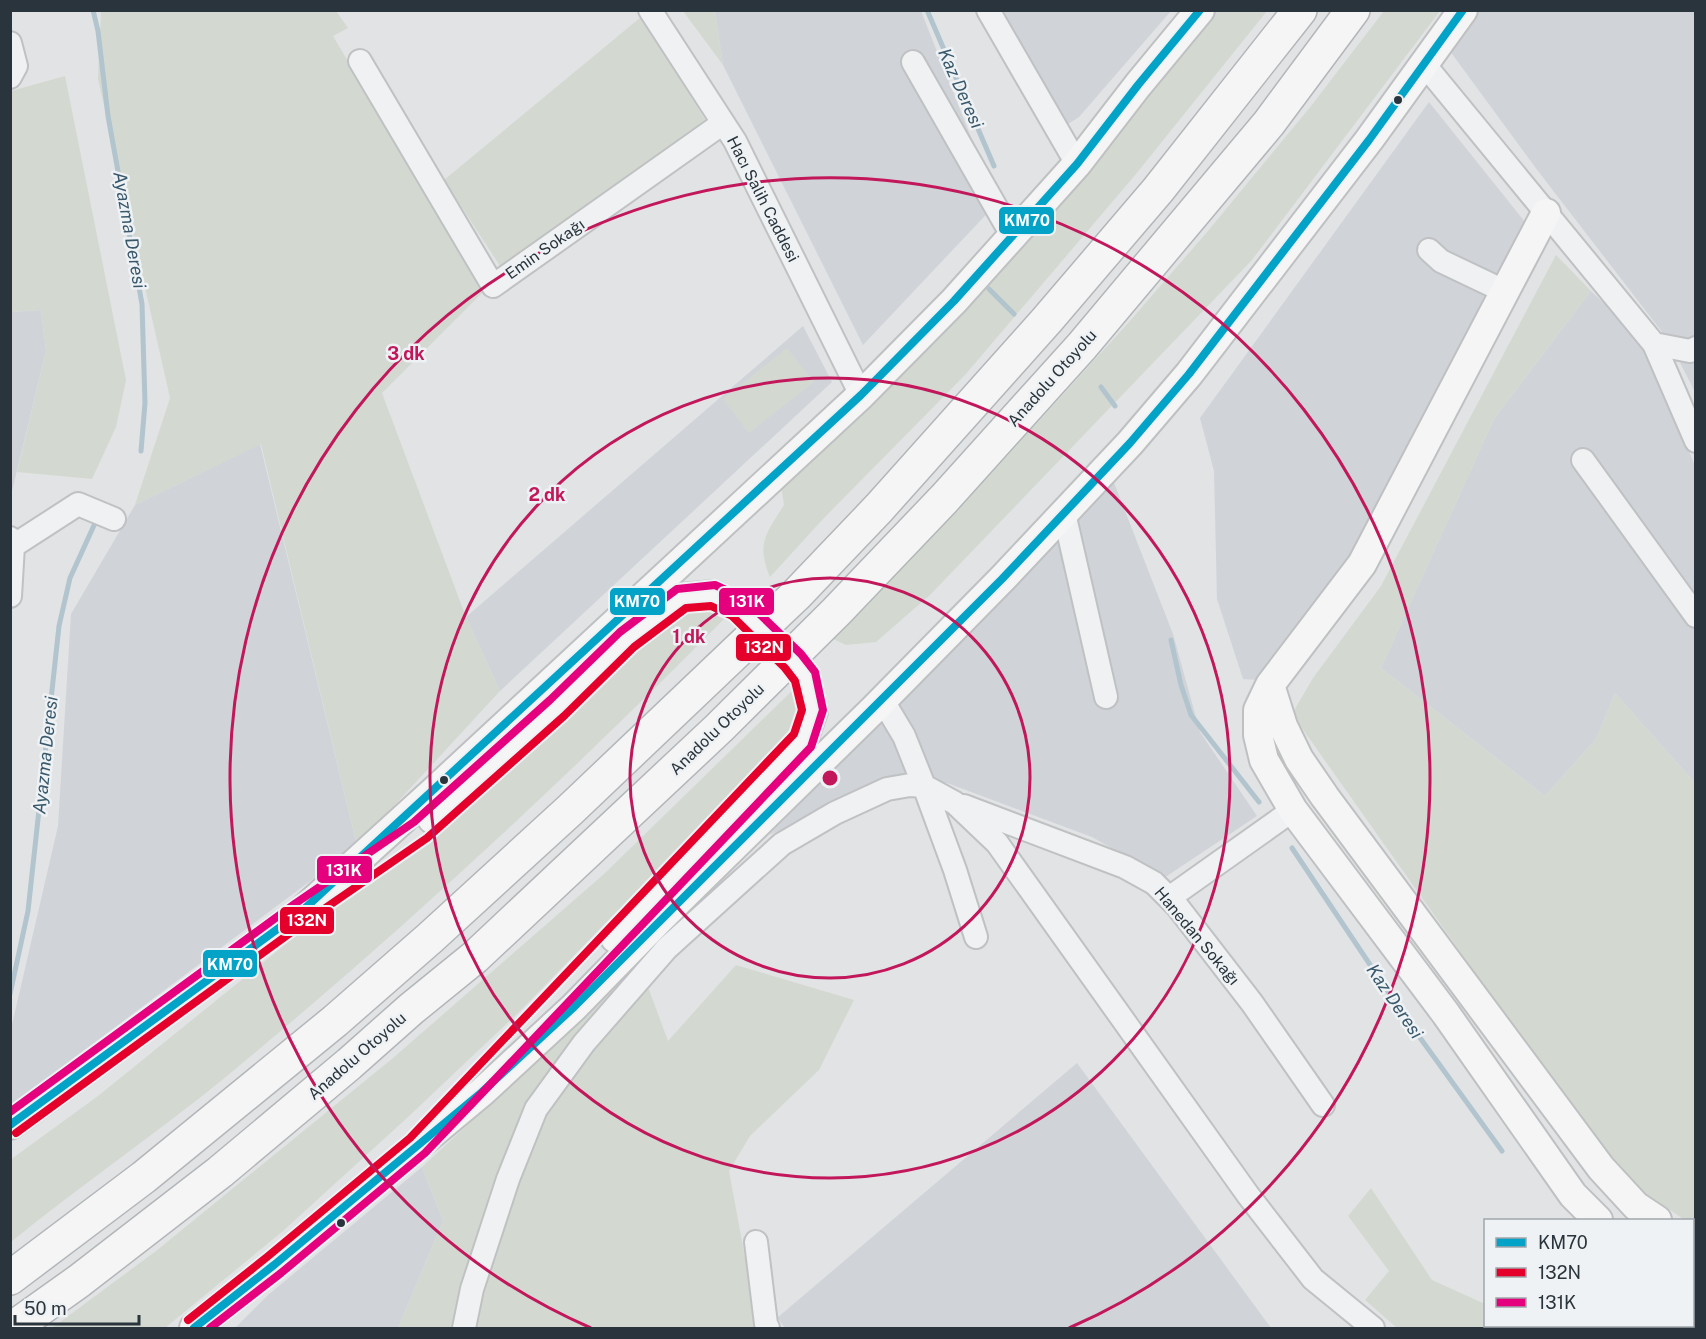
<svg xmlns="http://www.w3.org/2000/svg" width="1706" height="1339" viewBox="0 0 1706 1339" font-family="'Public Sans',sans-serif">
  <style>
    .built { fill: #d0d3d8 }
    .green { fill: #d3d9d1 }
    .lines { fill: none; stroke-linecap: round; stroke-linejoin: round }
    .stream { stroke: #b2c4cd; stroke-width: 5 }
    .minor-casing { stroke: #bfc1c3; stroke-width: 26 }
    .major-casing { stroke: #bec0c2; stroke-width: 32 }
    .highway-casing { stroke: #b3b6b9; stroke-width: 36 }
    .minor { stroke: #eff1f2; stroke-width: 22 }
    .major { stroke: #f5f5f5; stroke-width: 28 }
    .highway { stroke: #f5f5f5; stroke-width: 33 }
    .major-bridge-casing { stroke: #bec0c2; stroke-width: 32; stroke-linecap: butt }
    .major-bridge { stroke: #f5f5f5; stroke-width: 28 }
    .bus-1-casing { stroke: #eef2f4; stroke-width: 12 }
    .bus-2-casing { stroke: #eef2f4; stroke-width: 12 }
    .bus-3-casing { stroke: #eef2f4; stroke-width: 12 }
    .bus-1 { stroke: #02a3c7; stroke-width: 8 }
    .bus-2 { stroke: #e4002b; stroke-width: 8 }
    .bus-3 { stroke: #e5007d; stroke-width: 8 }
    .ring { fill: none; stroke: #c2185b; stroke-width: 3 }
    .bus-dot { fill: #2a343c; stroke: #eef2f4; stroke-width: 2 }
    .labels { text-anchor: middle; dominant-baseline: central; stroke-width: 5; stroke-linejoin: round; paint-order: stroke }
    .street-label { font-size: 16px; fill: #2a343c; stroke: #eef2f4 }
    .water-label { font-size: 18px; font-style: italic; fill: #39586b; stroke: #eef2f4 }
    .centre { fill: #c2185b; stroke: #eef2f4; stroke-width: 3 }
    .ring-label { font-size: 18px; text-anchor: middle; font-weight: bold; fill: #c2185b; stroke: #eef2f4; stroke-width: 5; stroke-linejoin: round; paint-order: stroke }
    .line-badge { stroke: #eef2f4; stroke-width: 2 }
    .badge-label { font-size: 16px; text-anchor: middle; font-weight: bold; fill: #fff }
  </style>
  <rect width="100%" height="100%" fill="#e1e3e5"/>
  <path class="built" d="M 715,11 L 921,11 L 997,203 L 863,345 L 723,65 Z
    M 983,11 L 1171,11 L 1079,117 L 1068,124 L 1037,116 Z
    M 1476,11 L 1695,11 L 1695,392 L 1669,341 L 1538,171 L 1447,47 Z
    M 1429,102 L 1525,222 L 1340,581 L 1259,680 L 1243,679 L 1217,599 L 1214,471 L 1200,418 Z
    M 1591,291 L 1644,341 L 1695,466 L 1695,783 L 1615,693 L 1596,739 L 1545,796 L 1381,668 L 1494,419 Z
    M 41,310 L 46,351 L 11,495 L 11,312 Z
    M 803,326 L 832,382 L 500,691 L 466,617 Z
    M 260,444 L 357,846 L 11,1105 L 11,1029 L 58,826 L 71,614 L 135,505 Z
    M 1111,475 L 1173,634 L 1200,732 L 1257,816 L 1164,878 L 1092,837 L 947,783 L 894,782 L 769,835 L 907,693 Z
    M 1077,1063 L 1271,1328 L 785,1328 L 777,1318 Z
    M 422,1167 L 443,1221 L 398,1328 L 235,1328 L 268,1295 Z"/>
  <path class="green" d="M 101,11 L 336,11 L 348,28 L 333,36 L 484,291 L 382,393 L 466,617 L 500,691 L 357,846 L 261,444 L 135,505 L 170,398 L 98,79 Z
    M 683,11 L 715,11 L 723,65 Z
    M 1208,11 L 1267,11 L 1136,174 L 965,375 L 824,518 L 770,577 C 756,543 766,534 784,505 L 780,479 Z
    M 1384,11 L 1440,11 L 1252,260 L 930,595 L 876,642 L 846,645 L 831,638 L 956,512 L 1129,322 L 1208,231 L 1311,106 Z
    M 641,17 L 706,121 L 502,269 L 444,180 Z
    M 65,76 L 126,380 L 116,427 L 92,479 L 17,472 L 46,351 L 41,310 L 11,312 L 11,91 Z
    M 1556,255 L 1591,291 L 1494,419 L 1381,668 L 1545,796 L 1596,739 L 1615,693 L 1695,783 L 1695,1226 L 1693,1225 L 1692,1220 L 1685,1220 L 1633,1185 L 1582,1124 L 1292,714 L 1313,678 L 1381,586 Z
    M 787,348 L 814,382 L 749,433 L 723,399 Z
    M 693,607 L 714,608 L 728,615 C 569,776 402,931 227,1076 C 157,1133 81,1185 11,1242 L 10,1160 L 98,1096 L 292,939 L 397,862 L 495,785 L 662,625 Z
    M 798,685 L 799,716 L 790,738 L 627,901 L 521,1010 L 408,1117 L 283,1231 L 165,1328 L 52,1328 L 156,1251 L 393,1058 L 604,874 Z
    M 640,965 L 668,1041 L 736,965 L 854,1000 L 819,1070 L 750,1136 L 729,1171 L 758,1328 L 398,1328 L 443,1221 L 422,1167 Z
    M 1371,1188 L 1432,1280 L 1485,1304 L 1486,1326 L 1692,1326 L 1693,1293 L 1695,1295 L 1695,1328 L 1397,1328 L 1365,1300 L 1389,1271 L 1348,1216 Z"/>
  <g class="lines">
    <path class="stream" d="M 93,10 L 98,31 L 108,116 L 142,304 L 145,403 L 141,451
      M 927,10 L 994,166
      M 989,289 L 1014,314
      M 1101,387 L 1115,406
      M 1171,640 L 1181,685 L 1191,715 L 1259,802
      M 1292,848 L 1405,1017 L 1502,1151
      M 10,994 L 28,911 L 59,626 L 70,578 L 96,521
      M 1692,1261 L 1696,1262"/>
    <g class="minor-casing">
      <path id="minor" d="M 650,10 L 735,141 L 861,395
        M 988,10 L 1077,164
        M 10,43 L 16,66 L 10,77
        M 360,61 L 493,286 L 723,123
        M 913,62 L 1013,237
        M 1424,64 L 1654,344 L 1696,441
        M 1429,250 L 1441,261 L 1506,292
        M 1654,344 L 1690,351 L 1696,348
        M 1583,460 L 1696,616
        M 1064,513 L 1106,697
        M 10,538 L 13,546 L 78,504 L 114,519
        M 10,547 L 13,546 L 10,596
        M 883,701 L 904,736 L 924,786 L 955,870 L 976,937
        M 964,806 L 1125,867 L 1154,883 L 1177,906 L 1252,1003 L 1323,1105
        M 1169,898 L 1293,810
        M 756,1242 L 766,1324 L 768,1328
        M 464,1328 L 472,1289 L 508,1179 L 536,1109 L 584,1043 L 667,948 L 782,844 L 835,813 L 887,789 L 910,785 L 924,786 L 955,803 L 997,843 L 1248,1195 L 1313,1279 L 1373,1328"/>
    </g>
    <g class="major-casing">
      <path id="major" d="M 1546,213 L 1362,564 L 1270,685 L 1258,710 L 1258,735 L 1264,760 L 1293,810 L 1446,1014 L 1573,1195 L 1598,1220
        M 1270,685 L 1283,726 L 1299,759 L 1325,797 L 1601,1168 L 1636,1206 L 1657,1220
        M 432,819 L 557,708 L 627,639 L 682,598 L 713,595 L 738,607
        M 302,911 L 434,791 L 861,395 L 954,301 L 1077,164 L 1138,85 L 1200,10
        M 615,938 L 803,740 L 813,711 L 805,676
        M 10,1125 L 316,901
        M 1692,1245 L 1696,1246
        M 1692,1282 L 1696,1284
        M 194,1328 L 274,1265 L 482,1092 L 574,1007 L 659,920 L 874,709 L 1002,579 L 1130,443 L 1189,374 L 1369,140 L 1463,10"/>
    </g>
    <g class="highway-casing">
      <path id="highway" d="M 10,1278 L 144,1177 L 335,1021 L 430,938 L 570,810 L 796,595 L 879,508 L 1047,320 L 1158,190 L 1300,10
        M 13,1328 L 79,1281 L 220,1172 L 349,1064 L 411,1009 L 475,957 L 719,728 L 836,612 L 944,499 L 1082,346 L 1269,123 L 1353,10"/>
    </g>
    <use href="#minor" class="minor"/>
    <use href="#major" class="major"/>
    <use href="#highway" class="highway"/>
    <g class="major-bridge-casing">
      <path id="major-bridge" d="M 738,607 L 793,661 L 805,676"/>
    </g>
    <use href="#major-bridge" class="major-bridge"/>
    <g class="bus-1-casing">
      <path id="bus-1" d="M 10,1125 L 302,911 L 861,395 L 954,301 L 1077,164 L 1138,85 L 1200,10
        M 194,1328 L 274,1265 L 482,1092 L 574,1007 L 1002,579 L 1130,443 L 1189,374 L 1369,140 L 1463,10"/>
    </g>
    <g class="bus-2-casing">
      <path id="bus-2" d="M 16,1133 L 308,920 L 427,838 L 564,716 L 634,647 L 686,608 L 711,606 L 732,616 L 785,668 L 795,681 L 802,710 L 794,734 L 410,1138 L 267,1257 L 188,1320"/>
    </g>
    <g class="bus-3-casing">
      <path id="bus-3" d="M 10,1112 L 296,903 L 414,822 L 550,700 L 620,632 L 677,589 L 715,585 L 743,598 L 801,654 L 815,672 L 823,710 L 811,747 L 425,1153 L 281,1273 L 210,1328"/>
    </g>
    <use href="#bus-1" class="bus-1"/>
    <use href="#bus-2" class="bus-2"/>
    <use href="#bus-3" class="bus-3"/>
  </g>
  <g class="ring">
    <circle cx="830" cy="778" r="200"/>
    <circle cx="830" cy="778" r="400"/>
    <path d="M591 1328A600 600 0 1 1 1069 1328"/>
  </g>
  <g class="bus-dot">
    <circle cx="1398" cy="100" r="5"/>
    <circle cx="444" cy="780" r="5"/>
    <circle cx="341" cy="1223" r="5"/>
  </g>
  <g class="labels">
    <g class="street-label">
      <text transform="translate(763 199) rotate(63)">Hacı Salih Caddesi</text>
      <text transform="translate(545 249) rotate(-35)">Emin Sokağı</text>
      <text transform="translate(1052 378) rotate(-48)">Anadolu Otoyolu</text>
      <text transform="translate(717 729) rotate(-44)">Anadolu Otoyolu</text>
      <text transform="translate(1197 936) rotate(50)">Hanedan Sokağı</text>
      <text transform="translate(357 1056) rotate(-41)">Anadolu Otoyolu</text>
    </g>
    <g class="water-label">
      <text transform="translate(961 88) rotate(66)">Kaz Deresi</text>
      <text transform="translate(130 230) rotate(80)">Ayazma Deresi</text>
      <text transform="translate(45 755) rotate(-84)">Ayazma Deresi</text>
      <text transform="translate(1395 1001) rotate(56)">Kaz Deresi</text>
    </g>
  </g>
  <circle cx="830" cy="778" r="9" class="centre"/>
  <g class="ring-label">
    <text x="406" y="360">3 dk</text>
    <text x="547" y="501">2 dk</text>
    <text x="689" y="643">1 dk</text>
  </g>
  <g class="line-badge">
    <rect x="998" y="206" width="57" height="29" rx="6" fill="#02a3c7"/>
    <rect x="609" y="587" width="57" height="29" rx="6" fill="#02a3c7"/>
    <rect x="718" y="587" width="57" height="29" rx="6" fill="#e5007d"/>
    <rect x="735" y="633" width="57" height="29" rx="6" fill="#e4002b"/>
    <rect x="316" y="855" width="57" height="29" rx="6" fill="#e5007d"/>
    <rect x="279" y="906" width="56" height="29" rx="6" fill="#e4002b"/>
    <rect x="202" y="949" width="56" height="29" rx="6" fill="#02a3c7"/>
  </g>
  <g class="badge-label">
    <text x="1027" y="226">KM70</text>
    <text x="637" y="607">KM70</text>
    <text x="747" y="607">131K</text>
    <text x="764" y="653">132N</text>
    <text x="344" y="876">131K</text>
    <text x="307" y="926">132N</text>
    <text x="230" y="970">KM70</text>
  </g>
  <rect width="1706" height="1339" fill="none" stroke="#2a343c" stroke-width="24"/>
  <rect x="1484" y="1219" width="210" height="108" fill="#eef2f4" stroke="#a0a6aa" stroke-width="1.5"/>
  <rect x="1496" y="1238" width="30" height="9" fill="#02a3c7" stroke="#a0a6aa" stroke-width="1.5"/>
  <text x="1538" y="1249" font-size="18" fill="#2a343c">KM70</text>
  <rect x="1496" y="1268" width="30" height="9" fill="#e4002b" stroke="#a0a6aa" stroke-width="1.5"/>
  <text x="1538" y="1279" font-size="18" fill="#2a343c">132N</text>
  <rect x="1496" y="1298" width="30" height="9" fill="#e5007d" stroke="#a0a6aa" stroke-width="1.5"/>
  <text x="1538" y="1309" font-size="18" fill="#2a343c">131K</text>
  <path d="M15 1315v9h124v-9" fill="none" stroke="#2a343c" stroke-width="3"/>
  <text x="24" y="1315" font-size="18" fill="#2a343c" stroke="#eef2f4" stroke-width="4.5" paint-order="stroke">50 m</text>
</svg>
